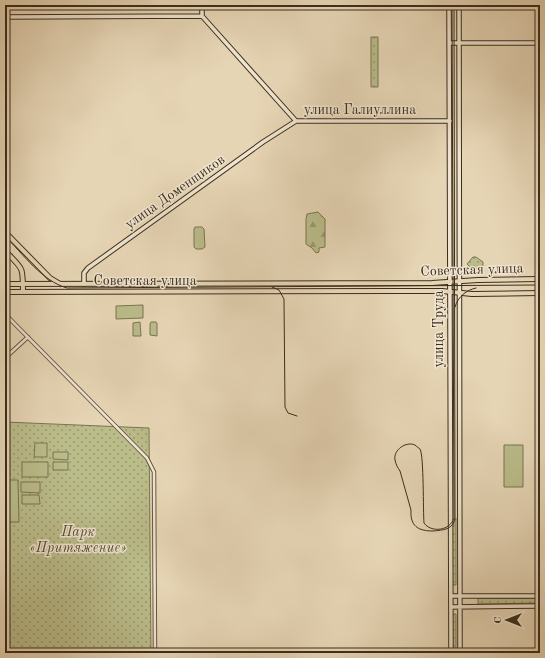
<svg xmlns="http://www.w3.org/2000/svg" width="545" height="658" viewBox="0 0 545 658" font-family="'Old Standard TT',serif">
  <style>
    .green { fill: url(#green-dots); stroke: #7a7553 }
    .forest { fill: url(#forest-firs); stroke: #7a7553 }
    .pitch { fill: #babc8a; stroke: #7a7553 }
    .lines { fill: none; stroke-linecap: round; stroke-linejoin: round }
    .street-casing { stroke: #665842; stroke-width: 4.5 }
    .secondary-casing { stroke: #3b2e1c; stroke-width: 5.5 }
    .primary-casing { stroke: #3b2e1c; stroke-width: 6 }
    .street { stroke: #efe4cf; stroke-width: 2.5 }
    .secondary { stroke: #efe4cf; stroke-width: 3.5 }
    .primary { stroke: #e6d5b5; stroke-width: 4 }
    .tram { stroke: #3b2e1c; stroke-width: 1 }
    .labels { text-anchor: middle; dominant-baseline: central; stroke-width: 3; stroke-linejoin: round; paint-order: stroke }
    .street-label { font-size: 14px; fill: #3b2e1c; stroke: #efe4cf }
    .park-label { font-size: 14px; font-style: italic; fill: #544a32; stroke: #efe4cf }
  </style>
  <defs>
    <pattern id="green-dots" width="8" height="8" patternUnits="userSpaceOnUse"><rect width="8" height="8" fill="#babc8a"/><path d="M2 2h.1M6 6h.1" fill="none" stroke="#989970" stroke-width="1.8" stroke-linecap="round"/></pattern>
    <pattern id="forest-firs" width="22" height="20" patternUnits="userSpaceOnUse"><rect width="22" height="20" fill="#babc8a"/><path d="M5 1l3.5 6h-7zM16 11l3.5 6h-7z" fill="#989970"/></pattern>
  </defs>
  <rect width="100%" height="100%" fill="#e6d5b5"/>
  <filter id="stains"><feTurbulence type="fractalNoise" baseFrequency=".005" numOctaves="4"/><feColorMatrix values="0 0 0 0 .2 0 0 0 0 .09 0 0 0 0 .02 0 0 0 .5 -.17"/></filter>
  <radialGradient id="worn" r=".72"><stop offset=".6" stop-color="#630" stop-opacity="0"/><stop offset="1" stop-color="#630" stop-opacity=".3"/></radialGradient>
  <path class="green" d="M 371,37 L 378,37 L 378,87 L 371,87 Z
    M 473,257 L 476,257 L 483,262 L 483,269 L 477,274 L 467,264 Z
    M 5,422 L 149,428 L 151,653 L 5,653 Z
    M 456,518 L 456,585 L 452,585 L 452,526 L 454,523 Z
    M 478,598 L 540,598 L 540,603 L 478,604 Z
    M 452,614 L 456,614 L 456,653 L 452,653 Z"/>
  <path class="forest" d="M 318,212 L 325,219 L 325,247 L 319,248 L 319,252 L 316,253 L 312,248 L 306,244 L 306,219 L 307,214 Z"/>
  <path class="pitch" d="M 195,227 L 202,227 L 204,229 L 205,247 L 202,249 L 196,249 L 194,247 L 194,229 Z
    M 143,305 L 143,318 L 116,319 L 116,306 Z
    M 140,322 L 141,336 L 133,336 L 133,323 Z
    M 151,322 L 156,322 L 157,323 L 157,336 L 150,335 L 150,324 Z
    M 35,443 L 47,443 L 47,457 L 34,457 Z
    M 504,445 L 523,445 L 523,487 L 504,487 Z
    M 53,452 L 68,452 L 68,460 L 53,459 Z
    M 22,462 L 48,462 L 48,477 L 22,477 Z
    M 53,462 L 68,462 L 68,470 L 53,470 Z
    M 5,480 L 18,480 L 19,522 L 5,522 Z
    M 21,482 L 40,482 L 40,493 L 21,492 Z
    M 22,495 L 39,495 L 40,504 L 22,504 Z"/>
  <g class="lines">
    <g class="street-casing">
      <path id="street" d="M 5,263 L 7,268 L 5,271
        M 5,314 L 147,458 L 154,472 L 155,653
        M 5,358 L 28,337"/>
    </g>
    <g class="secondary-casing">
      <path id="secondary" d="M 202,5 L 202,16
        M 449,5 L 451,653
        M 459,5 L 460,653
        M 5,17 L 202,16 L 296,121 L 450,121
        M 449,43 L 540,43
        M 84,284 L 84,273 L 88,268 L 263,142 L 296,121
        M 451,596 L 540,596
        M 451,607 L 540,606"/>
    </g>
    <g class="primary-casing">
      <path id="primary" d="M 5,232 L 50,278 L 60,284
        M 5,251 C 23,269 23,266 23,292
        M 5,284 L 432,283 L 478,280 L 540,279
        M 5,292 L 393,291 L 442,291 L 472,294 L 540,293"/>
    </g>
    <use href="#street" class="street"/>
    <use href="#secondary" class="secondary"/>
    <use href="#primary" class="primary"/>
    <path class="tram" d="M 452,5 L 454,518 C 450,531 431,533 424,523 C 423,512 424,456 420,449 C 420,449 416,446 415,445 C 406,441 393,450 395,460 C 396,465 398,468 400,471 L 411,510 C 410,526 418,531 433,531 C 443,530 453,530 455,518 L 454,5
      M 5,236 C 23,254 42,281 67,288 L 540,285
      M 272,287 L 279,290 L 284,299 L 285,407 L 288,413 L 297,416
      M 455,307 C 458,296 467,290 476,288"/>
  </g>
  <g class="labels">
    <g class="street-label">
      <text x="360" y="110">улица Галиуллина</text>
      <text transform="translate(175 192) rotate(-35)">улица Доменщиков</text>
      <text transform="translate(472 270) rotate(-2)">Советская улица</text>
      <text x="145" y="281">Советская улица</text>
      <text transform="translate(439 329) rotate(-90)">улица Труда</text>
    </g>
    <g class="park-label">
      <text x="78" y="532">Парк<tspan x="78" dy="16">«Притяжение»</tspan></text>
    </g>
  </g>
  <rect width="545" height="658" fill="none" stroke="#e6d5b5" stroke-width="20"/>
  <rect x="6" y="6" width="533" height="646" fill="none" stroke="#3b2e1c" stroke-width="2"/>
  <rect x="10" y="10" width="525" height="638" fill="none" stroke="#3b2e1c"/>
  <g transform="translate(507 620) rotate(270)" stroke="#efe4cf" stroke-width="3" paint-order="stroke">
  <path d="M0-3L7 15L0 10L-7 15Z" fill="#3b2e1c"/>
  <text y="-6" font-size="11" font-weight="bold" text-anchor="middle" fill="#3b2e1c">С</text>
  </g>
  <rect width="100%" height="100%" filter="url(#stains)"/>
  <rect width="100%" height="100%" fill="url(#worn)"/>
</svg>
